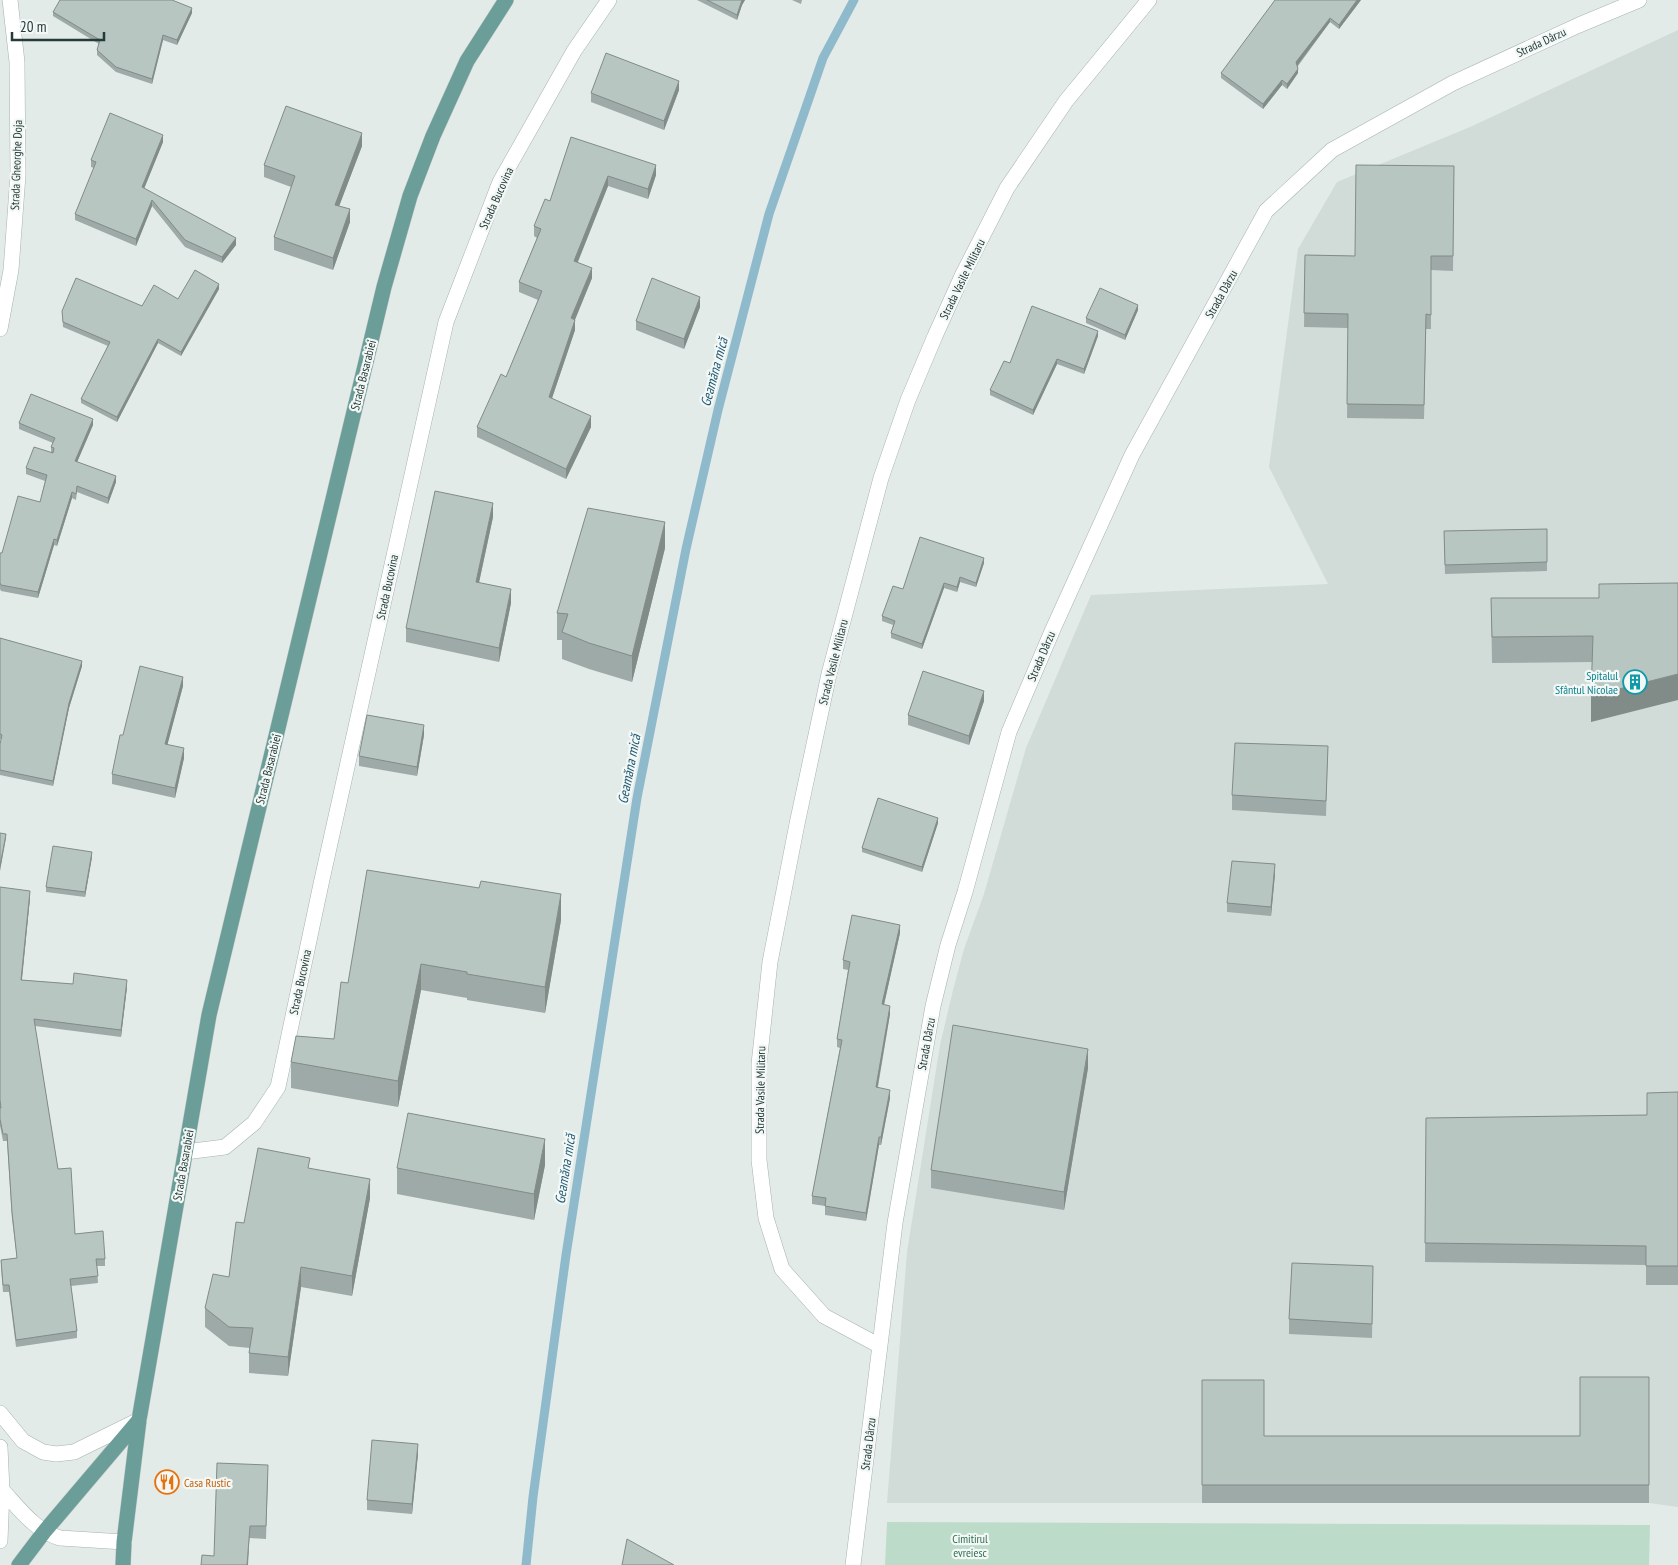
<svg xmlns="http://www.w3.org/2000/svg" width="1678" height="1565" viewBox="0 0 1678 1565" font-family="'PT Sans Narrow',sans-serif">
  <style>
    .built { fill: #d1dbd8 }
    .green { fill: #bddbc9 }
    .lines { fill: none; stroke-linecap: round; stroke-linejoin: round }
    .stream { stroke: #8fbacc; stroke-width: 9 }
    .minor-casing { stroke: #a6b3b0; stroke-width: 16 }
    .tertiary-casing { stroke: #a6b3b0; stroke-width: 16 }
    .primary-casing { stroke: #c2c8c7; stroke-width: 16 }
    .minor { stroke: #fff; stroke-width: 15 }
    .tertiary { stroke: #fff; stroke-width: 15 }
    .primary { stroke: #6b9e98; stroke-width: 15 }
    .wall { fill: #9eaaa7 }
    .shaded-wall { fill: #818b88 }
    .building { fill: #b8c6c2; stroke: #818b88 }
    .labels { text-anchor: middle; dominant-baseline: central; stroke-width: 4.5; stroke-linejoin: round; paint-order: stroke }
    .street-label { font-size: 12px; fill: #243b38; stroke: #f3f8f6 }
    .culture-label { font-size: 12px; fill: #0d838f; stroke: #f3f8f6; text-anchor: end }
    .food-label { font-size: 12px; fill: #c56008; stroke: #f3f8f6; text-anchor: start }
    .park-label { font-size: 12px; fill: #316f52; stroke: #f3f8f6 }
    .water-label { font-size: 14px; font-style: italic; fill: #225a73; stroke: #f3f8f6 }
  </style>
  <rect width="100%" height="100%" fill="#e3ebe9"/>
  <path class="built" d="M 1678,30 L 1678,1507 L 1649,1503 L 887,1503 L 907,1252 L 940,1045 L 953,990 L 964,949 L 984,894 L 1026,748 L 1091,595 L 1328,584 L 1269,467 L 1298,249 L 1337,182 L 1470,127 Z"/>
  <path class="green" d="M 887,1522 L 1650,1525 L 1649,1565 L 885,1565 Z"/>
  <g class="lines">
    <path class="stream" d="M 526,1565 L 533,1497 L 566,1255 L 637,798 L 686,549 L 718,410 L 769,214 L 823,58 L 854,0"/>
    <g class="minor-casing">
      <path id="minor" d="M 185,1152 L 225,1147 L 254,1123 L 278,1087 L 321,884 L 446,322 L 500,182 L 574,51 L 609,0
        M 880,1346 L 824,1316 L 782,1269 L 766,1218 L 759,1160 L 759,1064 L 770,962 L 797,824 L 829,674 L 881,478 L 908,400 L 935,336 L 962,276 L 1007,188 L 1066,101 L 1149,0
        M 853,1565 L 895,1223 L 933,1006 L 948,945 L 965,892 L 1009,732 L 1053,629 L 1132,455 L 1266,211 L 1332,150 L 1453,83 L 1579,25 L 1639,0"/>
    </g>
    <g class="tertiary-casing">
      <path id="tertiary" d="M 0,329 L 11,270 L 18,175 L 17,62 L 10,0
        M 0,1413 L 23,1441 L 43,1452 L 56,1454 L 74,1452 L 139,1420
        M 0,1447 L 2,1490 L 0,1541
        M 2,1490 C 19,1508 35,1531 60,1538 L 124,1542"/>
    </g>
    <g class="primary-casing">
      <path id="primary" d="M 19,1565 L 44,1532 L 139,1420
        M 123,1565 L 124,1542 L 139,1420 L 209,1015 L 384,287 L 410,196 L 433,136 L 467,61 L 506,0"/>
    </g>
    <use href="#minor" class="minor"/>
    <use href="#tertiary" class="tertiary"/>
    <use href="#primary" class="primary"/>
  </g>
  <path class="wall" d="M 697,0 L 745,0 L 742,5 L 737,20 Z
    M 792,0 L 802,0 L 801,4 Z
    M 1361,0 L 1339,29 L 1330,22 L 1298,66 L 1298,73 L 1287,89 L 1282,85 L 1263,109 L 1221,78 L 1221,73 Z
    M 53,12 L 192,13 L 177,45 L 163,40 L 152,84 L 116,72 L 97,55 L 97,50 L 99,44 L 53,16 Z
    M 679,90 L 664,130 L 591,102 L 591,93 Z
    M 571,137 L 656,175 L 648,199 L 608,186 L 578,262 L 592,278 L 575,320 L 575,330 L 552,398 L 591,427 L 566,479 L 477,437 L 477,427 L 506,377 L 538,300 L 519,292 L 519,282 L 537,238 L 534,236 L 534,226 L 550,201 Z
    M 163,142 L 144,188 L 236,245 L 222,263 L 185,247 L 152,206 L 136,246 L 75,220 L 75,214 L 94,168 L 91,167 L 91,160 Z
    M 362,146 L 339,206 L 350,222 L 333,270 L 274,250 L 274,237 L 291,187 L 264,177 L 264,165 Z
    M 1454,166 L 1453,271 L 1431,270 L 1431,329 L 1426,329 L 1424,419 L 1347,418 L 1348,328 L 1304,327 L 1305,255 L 1355,256 Z
    M 219,289 L 181,356 L 158,343 L 117,422 L 81,403 L 81,399 L 108,346 L 63,327 L 62,311 L 142,306 L 178,299 Z
    M 700,307 L 684,349 L 636,330 L 636,321 Z
    M 1138,310 L 1125,340 L 1086,323 L 1086,318 Z
    M 1098,336 L 1084,374 L 1057,364 L 1033,415 L 990,395 L 990,390 L 1010,363 Z
    M 19,423 L 93,425 L 77,462 L 116,482 L 108,504 L 77,492 L 76,500 L 72,498 L 57,546 L 54,545 L 38,598 L 1,591 L 0,589 L 0,553 L 2,553 L 40,502 L 45,481 L 26,474 L 26,468 L 51,453 L 51,447 L 53,443 L 19,429 Z
    M 493,517 L 479,583 L 511,603 L 499,662 L 406,642 L 406,628 Z
    M 1547,529 L 1547,571 L 1445,574 L 1444,531 Z
    M 665,548 L 632,682 L 589,669 L 562,659 L 562,640 L 557,640 L 557,613 Z
    M 984,563 L 976,587 L 960,582 L 957,592 L 944,588 L 922,649 L 891,638 L 891,633 L 893,625 L 882,621 L 882,616 L 903,589 Z
    M 1678,583 L 1591,722 L 1592,662 L 1492,663 L 1491,598 L 1599,598 Z
    M 0,638 L 82,666 L 69,708 L 53,786 L 0,775 L 0,744 L 1,739 L 0,739 Z
    M 183,686 L 167,745 L 184,758 L 175,798 L 112,784 L 112,774 L 123,735 Z
    M 984,701 L 969,745 L 908,725 L 908,715 Z
    M 424,735 L 417,776 L 359,766 L 359,756 Z
    M 1328,746 L 1326,816 L 1232,810 L 1232,795 Z
    M 938,823 L 922,872 L 862,852 L 862,848 Z
    M 92,857 L 85,897 L 46,892 L 46,887 Z
    M 1275,874 L 1271,916 L 1227,912 L 1227,903 Z
    M 0,887 L 30,898 L 22,980 L 73,984 L 127,987 L 121,1037 L 35,1026 L 58,1169 L 75,1234 L 105,1259 L 105,1266 L 97,1266 L 98,1283 L 71,1286 L 77,1331 L 77,1338 L 16,1347 L 9,1292 L 3,1292 L 1,1267 L 1,1260 L 17,1258 L 12,1219 L 7,1141 L 3,1141 L 0,1126 Z
    M 561,920 L 545,1013 L 467,1000 L 467,998 L 421,990 L 398,1107 L 291,1088 L 291,1062 L 334,1039 L 348,983 Z
    M 900,933 L 884,1005 L 890,1014 L 878,1087 L 890,1098 L 881,1145 L 879,1145 L 866,1221 L 825,1215 L 825,1206 L 812,1204 L 812,1196 L 840,1048 L 837,1047 L 837,1039 L 848,970 L 843,969 L 843,960 Z
    M 1088,1068 L 1064,1210 L 931,1188 L 931,1170 Z
    M 1678,1092 L 1678,1285 L 1646,1285 L 1646,1265 L 1425,1262 L 1426,1118 L 1647,1115 Z
    M 545,1165 L 534,1220 L 397,1194 L 397,1168 Z
    M 310,1168 L 370,1198 L 352,1296 L 301,1287 L 288,1376 L 249,1373 L 249,1353 L 250,1348 L 229,1346 L 205,1327 L 205,1308 L 229,1277 L 244,1223 Z
    M 1373,1280 L 1372,1338 L 1289,1334 L 1289,1319 Z
    M 1649,1377 L 1649,1503 L 1202,1503 L 1202,1380 L 1264,1436 L 1580,1436 Z
    M 418,1454 L 412,1514 L 367,1510 L 367,1500 Z
    M 268,1477 L 266,1539 L 250,1538 L 214,1556 Z"/>
  <path class="shaded-wall" d="M 742,0 L 745,0 L 742,5 L 737,20 L 737,15 Z
    M 1357,0 L 1361,0 L 1339,29 L 1339,25 Z
    M 192,8 L 192,13 L 177,45 L 177,40 Z
    M 1330,18 L 1330,22 L 1296,67 L 1296,62 Z
    M 163,35 L 163,40 L 152,84 L 152,79 Z
    M 1298,69 L 1298,73 L 1287,89 L 1287,84 Z
    M 1282,80 L 1282,85 L 1263,109 L 1263,104 Z
    M 679,81 L 679,90 L 664,130 L 664,121 Z
    M 362,133 L 362,146 L 335,217 L 335,205 Z
    M 163,135 L 163,142 L 142,194 L 142,187 Z
    M 656,165 L 656,175 L 648,199 L 648,189 Z
    M 608,176 L 608,186 L 574,271 L 574,261 Z
    M 152,200 L 152,206 L 136,246 L 136,239 Z
    M 350,209 L 350,222 L 333,270 L 333,258 Z
    M 236,238 L 236,245 L 222,263 L 222,257 Z
    M 592,268 L 592,278 L 571,329 L 571,318 Z
    M 219,284 L 219,289 L 181,356 L 181,352 Z
    M 700,297 L 700,307 L 684,349 L 684,339 Z
    M 1138,305 L 1138,310 L 1125,340 L 1125,335 Z
    M 575,320 L 575,330 L 549,407 L 549,397 Z
    M 1098,331 L 1098,336 L 1084,374 L 1084,369 Z
    M 158,339 L 158,343 L 117,422 L 117,417 Z
    M 1057,359 L 1057,364 L 1033,415 L 1033,410 Z
    M 591,416 L 591,427 L 566,479 L 566,469 Z
    M 93,419 L 93,425 L 75,467 L 75,461 Z
    M 116,476 L 116,482 L 108,504 L 108,498 Z
    M 72,492 L 72,498 L 57,546 L 57,540 Z
    M 493,503 L 493,517 L 476,596 L 476,582 Z
    M 665,522 L 665,548 L 632,682 L 632,656 Z
    M 54,539 L 54,545 L 38,598 L 38,592 Z
    M 984,558 L 984,563 L 976,587 L 976,583 Z
    M 960,577 L 960,582 L 957,592 L 957,587 Z
    M 944,583 L 944,588 L 922,649 L 922,644 Z
    M 511,589 L 511,603 L 499,662 L 499,648 Z
    M 82,661 L 82,666 L 69,708 L 53,786 L 53,781 L 69,703 Z
    M 1678,674 L 1678,700 L 1591,722 L 1591,696 Z
    M 183,677 L 183,686 L 165,754 L 165,744 Z
    M 984,691 L 984,701 L 969,745 L 969,736 Z
    M 424,725 L 424,735 L 417,776 L 417,767 Z
    M 184,748 L 184,758 L 175,798 L 175,788 Z
    M 938,818 L 938,823 L 922,872 L 922,867 Z
    M 6,834 L 6,838 L 0,871 L 0,866 Z
    M 92,852 L 92,857 L 85,897 L 85,892 Z
    M 1275,864 L 1275,874 L 1271,916 L 1271,907 Z
    M 30,891 L 30,898 L 21,987 L 21,980 Z
    M 561,894 L 561,920 L 545,1013 L 545,987 Z
    M 900,925 L 900,933 L 882,1013 L 882,1004 Z
    M 421,964 L 421,990 L 398,1107 L 398,1081 Z
    M 127,980 L 127,987 L 121,1037 L 121,1030 Z
    M 890,1006 L 890,1014 L 876,1095 L 876,1087 Z
    M 1088,1049 L 1088,1068 L 1064,1210 L 1064,1192 Z
    M 890,1090 L 890,1098 L 881,1145 L 881,1137 Z
    M 879,1137 L 879,1145 L 866,1221 L 866,1213 Z
    M 545,1139 L 545,1165 L 534,1220 L 534,1194 Z
    M 370,1179 L 370,1198 L 352,1296 L 352,1276 Z
    M 301,1267 L 301,1287 L 288,1376 L 288,1357 Z
    M 418,1444 L 418,1454 L 412,1514 L 412,1504 Z
    M 250,1526 L 248,1565 L 247,1565 Z"/>
  <path class="building" d="M 60,0 L 172,0 L 192,8 L 177,40 L 163,35 L 152,79 L 116,67 L 97,50 L 100,40 L 53,12 Z
    M 707,0 L 742,0 L 737,15 Z
    M 1275,0 L 1357,0 L 1339,25 L 1330,18 L 1296,62 L 1298,69 L 1287,84 L 1282,80 L 1263,104 L 1221,73 Z
    M 606,53 L 679,81 L 664,121 L 591,93 Z
    M 286,106 L 362,133 L 335,205 L 350,209 L 333,258 L 274,237 L 295,176 L 264,165 Z
    M 110,113 L 163,135 L 142,187 L 236,238 L 222,257 L 185,240 L 152,200 L 136,239 L 75,214 L 96,162 L 91,160 Z
    M 571,137 L 656,165 L 648,189 L 608,176 L 574,261 L 592,268 L 571,318 L 575,320 L 549,397 L 591,416 L 566,469 L 477,427 L 501,374 L 506,377 L 542,291 L 519,282 L 541,229 L 534,226 L 545,199 L 550,201 Z
    M 1356,165 L 1454,166 L 1453,256 L 1431,256 L 1431,315 L 1426,314 L 1424,405 L 1347,404 L 1348,314 L 1304,313 L 1305,255 L 1355,256 Z
    M 195,270 L 219,284 L 181,352 L 158,339 L 117,417 L 81,399 L 110,342 L 63,322 L 62,311 L 76,278 L 142,306 L 154,285 L 178,299 Z
    M 652,278 L 700,297 L 684,339 L 636,321 Z
    M 1100,288 L 1138,305 L 1125,335 L 1086,318 Z
    M 1032,306 L 1098,331 L 1084,369 L 1057,359 L 1033,410 L 990,390 L 1004,361 L 1010,363 Z
    M 31,394 L 93,419 L 75,461 L 116,476 L 108,498 L 77,486 L 76,494 L 72,492 L 57,540 L 54,539 L 38,592 L 1,585 L 0,583 L 0,553 L 2,553 L 18,496 L 40,502 L 47,475 L 26,468 L 34,447 L 53,453 L 54,448 L 51,447 L 55,438 L 19,423 Z
    M 435,491 L 493,503 L 476,582 L 511,589 L 499,648 L 406,628 Z
    M 588,508 L 665,522 L 632,656 L 589,643 L 562,632 L 568,614 L 557,613 Z
    M 1547,529 L 1547,562 L 1445,565 L 1444,531 Z
    M 920,537 L 984,558 L 976,583 L 960,577 L 957,587 L 944,583 L 922,644 L 891,633 L 895,621 L 882,616 L 893,586 L 903,589 Z
    M 1678,583 L 1678,674 L 1591,696 L 1593,636 L 1492,637 L 1491,598 L 1599,598 L 1599,584 Z
    M 0,638 L 82,661 L 69,703 L 53,781 L 0,770 L 0,744 L 2,735 L 0,734 Z
    M 140,666 L 183,677 L 165,744 L 184,748 L 175,788 L 112,774 L 120,735 L 123,735 Z
    M 923,671 L 984,691 L 969,736 L 908,715 Z
    M 367,715 L 424,725 L 417,767 L 359,756 Z
    M 1235,743 L 1328,746 L 1326,801 L 1232,795 Z
    M 878,798 L 938,818 L 922,867 L 862,848 Z
    M 0,833 L 6,834 L 0,866 Z
    M 53,846 L 92,852 L 85,892 L 46,887 Z
    M 1232,861 L 1275,864 L 1271,907 L 1227,903 Z
    M 367,870 L 479,888 L 481,881 L 561,894 L 545,987 L 467,974 L 467,972 L 421,964 L 398,1081 L 291,1062 L 296,1036 L 334,1039 L 341,982 L 348,983 Z
    M 0,887 L 30,891 L 21,980 L 73,984 L 74,973 L 127,980 L 121,1030 L 34,1019 L 58,1169 L 71,1168 L 75,1234 L 103,1231 L 105,1259 L 96,1259 L 98,1276 L 70,1279 L 77,1331 L 16,1340 L 9,1285 L 3,1285 L 1,1260 L 17,1258 L 12,1212 L 7,1134 L 3,1134 L 0,1119 L 0,1108 L 1,1108 L 0,1100 Z
    M 852,915 L 900,925 L 882,1004 L 890,1006 L 876,1087 L 890,1090 L 881,1137 L 879,1137 L 866,1213 L 825,1206 L 826,1198 L 812,1196 L 842,1040 L 837,1039 L 850,962 L 843,960 Z
    M 953,1025 L 1088,1049 L 1064,1192 L 931,1170 Z
    M 1678,1092 L 1678,1266 L 1646,1266 L 1646,1246 L 1425,1243 L 1426,1118 L 1647,1115 L 1647,1093 Z
    M 408,1113 L 545,1139 L 534,1194 L 397,1168 Z
    M 258,1148 L 310,1158 L 308,1168 L 370,1179 L 352,1276 L 301,1267 L 288,1357 L 249,1353 L 253,1328 L 229,1327 L 205,1308 L 213,1274 L 229,1277 L 236,1222 L 244,1223 Z
    M 1292,1263 L 1373,1266 L 1372,1324 L 1289,1319 Z
    M 1580,1377 L 1649,1377 L 1649,1485 L 1202,1485 L 1202,1380 L 1264,1380 L 1264,1436 L 1580,1436 Z
    M 372,1440 L 418,1444 L 412,1504 L 367,1500 Z
    M 217,1463 L 268,1465 L 266,1526 L 250,1526 L 247,1565 L 201,1565 L 202,1555 L 214,1556 Z
    M 627,1539 L 674,1565 L 622,1565 Z"/>
  <defs>
    <g id="building-ring" transform="scale(1.25)"><circle r="9.5" fill="#f3f8f6" stroke="#0f9aa8" stroke-width="1.5"/><path d="M-4-6H4V6H1V3H-1V6H-4ZM-2.5-4.3h1.7v1.8h-1.7ZM.8-4.3h1.7v1.8H.8ZM-2.5-1h1.7V.8h-1.7ZM.8-1h1.7V.8H.8Z" fill="#0f9aa8"/></g>
    <g id="restaurant-ring" transform="scale(1.25)"><circle r="9.5" fill="#f3f8f6" stroke="#e8710a" stroke-width="1.5"/><path d="M-5-6h1v4h1v-4h1v4h1v-4h1v5L-1.5 .5V6h-2V.5L-5-1ZM5-6V6H3V1.5H1.5Q1.5-4 5-6Z" fill="#e8710a"/></g>
  </defs>
  <g fill-rule="evenodd">
    <use href="#building-ring" x="1635" y="682"/>
    <use href="#restaurant-ring" x="167" y="1482"/>
  </g>
  <g class="labels">
    <g class="street-label">
      <text transform="translate(1541 42) rotate(-25)">Strada Dârzu</text>
      <text transform="translate(16 165) rotate(-88)">Strada Gheorghe Doja</text>
      <text transform="translate(496 198) rotate(-66)">Strada Bucovina</text>
      <text transform="translate(962 279) rotate(-64)">Strada Vasile Militaru</text>
      <text transform="translate(1221 294) rotate(-61)">Strada Dârzu</text>
      <text transform="translate(363 375) rotate(-76)">Strada Basarabiei</text>
      <text transform="translate(387 587) rotate(-78)">Strada Bucovina</text>
      <text transform="translate(1041 656) rotate(-67)">Strada Dârzu</text>
      <text transform="translate(833 662) rotate(-76)">Strada Vasile Militaru</text>
      <text transform="translate(268 769) rotate(-76)">Strada Basarabiei</text>
      <text transform="translate(300 982) rotate(-78)">Strada Bucovina</text>
      <text transform="translate(926 1044) rotate(-80)">Strada Dârzu</text>
      <text transform="translate(760 1090) rotate(-89)">Strada Vasile Militaru</text>
      <text transform="translate(183 1165) rotate(-80)">Strada Basarabiei</text>
      <text transform="translate(868 1444) rotate(-83)">Strada Dârzu</text>
    </g>
    <g class="culture-label">
      <text x="1618" y="675">Spitalul<tspan x="1618" dy="14">Sfântul Nicolae</tspan></text>
    </g>
    <g class="food-label">
      <text x="184" y="1482">Casa Rustic</text>
    </g>
    <g class="park-label">
      <text x="970" y="1538">Cimitirul<tspan x="970" dy="14">evreiesc</tspan></text>
    </g>
    <g class="water-label">
      <text transform="translate(714 372) rotate(-75)">Geamăna mică</text>
      <text transform="translate(629 769) rotate(-79)">Geamăna mică</text>
      <text transform="translate(565 1169) rotate(-81)">Geamăna mică</text>
    </g>
  </g>
  <path d="M12 32v8h92v-8" fill="none" stroke="#243b38" stroke-width="2.5"/>
  <text x="20" y="32" font-size="15" fill="#243b38" stroke="#f3f8f6" stroke-width="4" paint-order="stroke">20 m</text>
</svg>
